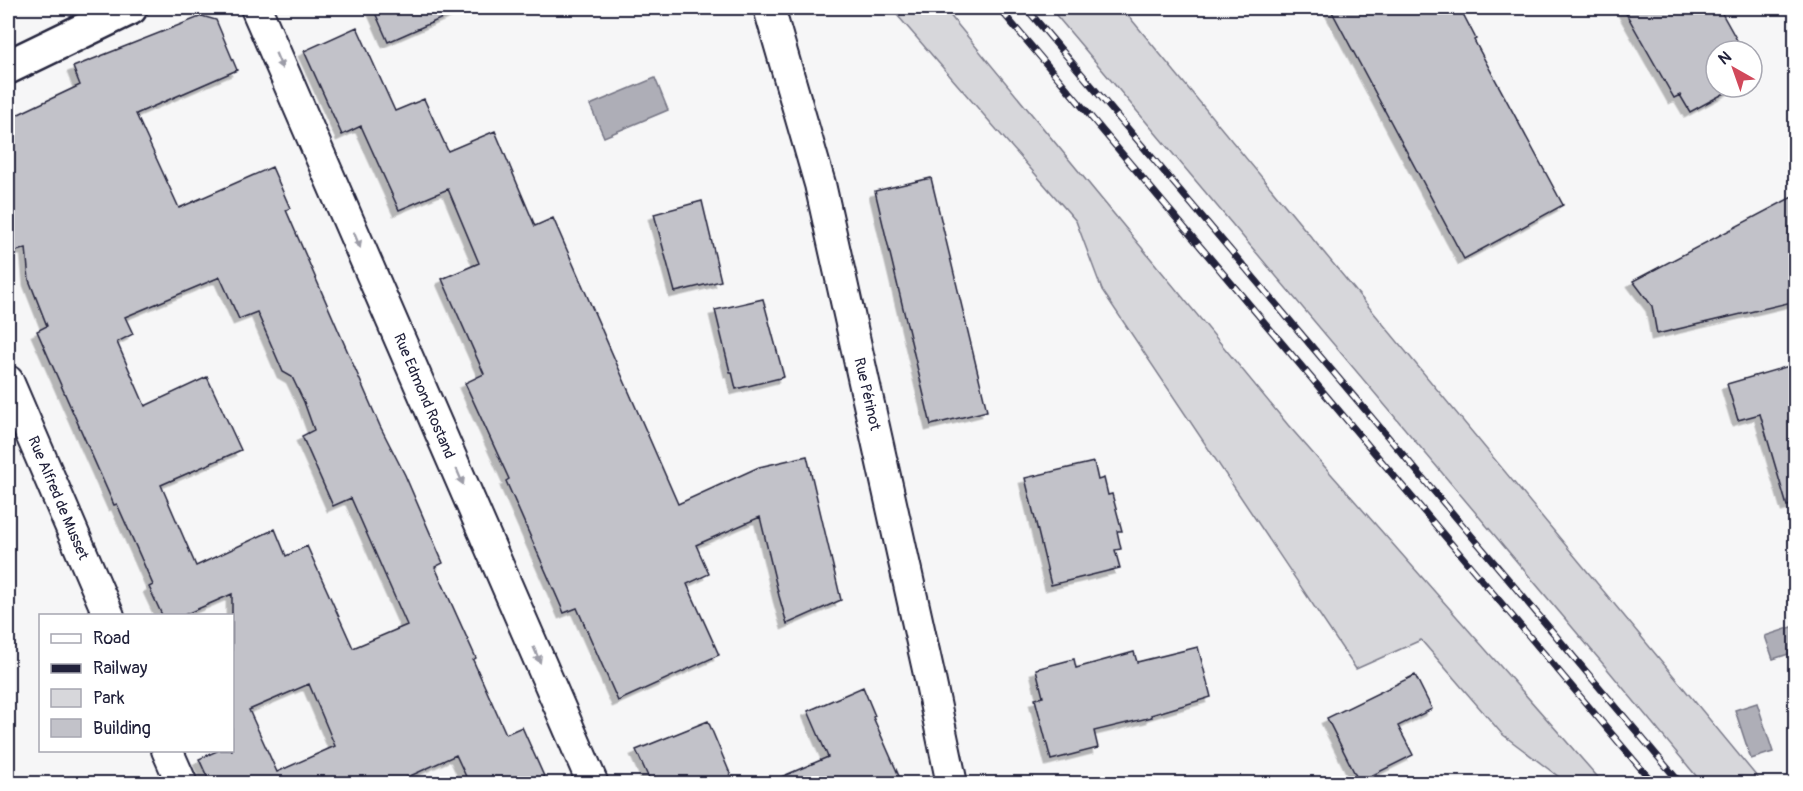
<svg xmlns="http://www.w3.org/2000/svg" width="1803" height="791" viewBox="0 0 1803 791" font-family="Pangolin,sans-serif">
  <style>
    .green { fill: #d7d7db; stroke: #7c7c8b; stroke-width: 1.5 }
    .water { fill: #aeaeb7; stroke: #767685; stroke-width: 1.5 }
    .building { fill: #c2c2c9; stroke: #22223b; stroke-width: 1.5; fill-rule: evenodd; filter: url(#shadow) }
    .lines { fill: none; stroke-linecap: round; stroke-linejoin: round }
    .minor-casing { stroke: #22223b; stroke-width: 34 }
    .tertiary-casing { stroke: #22223b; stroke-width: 38 }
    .minor { stroke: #fff; stroke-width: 30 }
    .tertiary { stroke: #fff; stroke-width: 33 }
    .rail-casing { stroke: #22223b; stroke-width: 7 }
    .rail { stroke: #fff; stroke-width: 4.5; stroke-dasharray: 14; stroke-linecap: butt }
    .oneway { fill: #9c9ca7 }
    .labels { text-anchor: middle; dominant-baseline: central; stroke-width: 6; stroke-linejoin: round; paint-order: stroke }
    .street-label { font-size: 15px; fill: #22223b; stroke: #fff }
  </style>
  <defs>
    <filter id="shadow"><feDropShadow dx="-5.5" dy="5.5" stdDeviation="0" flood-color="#0004"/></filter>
  </defs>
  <rect width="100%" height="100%" fill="#f6f6f7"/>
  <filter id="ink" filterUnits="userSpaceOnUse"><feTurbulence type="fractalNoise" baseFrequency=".0167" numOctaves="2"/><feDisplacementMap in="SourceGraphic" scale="12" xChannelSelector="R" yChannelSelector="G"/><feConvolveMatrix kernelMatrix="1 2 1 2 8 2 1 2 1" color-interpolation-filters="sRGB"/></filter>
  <g filter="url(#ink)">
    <path class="green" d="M 891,8 L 944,8 L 1288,425 L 1603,783 L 1567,783 L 1502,734 L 1421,640 L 1356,669 L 1102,290 L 1076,221 Z
      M 1050,8 L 1122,8 L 1762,783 L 1702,783 L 1599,659 Z"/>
    <path class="water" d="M 655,78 L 668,110 L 604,137 L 590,105 Z
      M 1795,626 L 1795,652 L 1773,659 L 1765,636 Z
      M 1757,703 L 1773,752 L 1751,759 L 1735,710 Z"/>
    <path class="building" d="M 373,8 L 465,8 L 388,42 Z
      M 1330,8 L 1460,8 L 1476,39 L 1474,40 L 1563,205 L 1464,259 Z
      M 1623,8 L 1719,8 L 1743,51 L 1716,51 L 1716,87 L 1736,87 L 1690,112 L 1680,95 L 1674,98 Z
      M 202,16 L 216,20 L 237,70 L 136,114 L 179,208 L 272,167 L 290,208 L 286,210 L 380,426 L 405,475 L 443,563 L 435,567 L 476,658 L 473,660 L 506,734 L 522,727 L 547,783 L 469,783 L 456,755 L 395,783 L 210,783 L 199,759 L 219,750 L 232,750 L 232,594 L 184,615 L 162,615 L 149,587 L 153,585 L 117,504 L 114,505 L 37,331 L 47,326 L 29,280 L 26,248 L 8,254 L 8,119 L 80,85 L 73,67 ZM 220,277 L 239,319 L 257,312 L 283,372 L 292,377 L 304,402 L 314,430 L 302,436 L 333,506 L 351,498 L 407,625 L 353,648 L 307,546 L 286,556 L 275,529 L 196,566 L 161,485 L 241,450 L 207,377 L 145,406 L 117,342 L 133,334 L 125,317 ZM 309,684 L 335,746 L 277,772 L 249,710 Z
      M 357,27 L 395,111 L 424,99 L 448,151 L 495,131 L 535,226 L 553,218 L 678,504 L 759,467 L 807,456 L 841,600 L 787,624 L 779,596 L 760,517 L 696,545 L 709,574 L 687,584 L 719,655 L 618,701 L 577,608 L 564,613 L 506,481 L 509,479 L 465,383 L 484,374 L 442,279 L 479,263 L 448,189 L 399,210 L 361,126 L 342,135 L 304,51 Z
      M 931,178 L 987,411 L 931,425 L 875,191 Z
      M 1796,195 L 1796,301 L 1657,334 L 1652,306 L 1633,281 Z
      M 702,201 L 721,281 L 675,292 L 654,214 Z
      M 763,299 L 784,377 L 736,389 L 732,372 L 730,372 L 715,310 Z
      M 1796,364 L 1796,504 L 1787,506 L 1760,414 L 1738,420 L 1727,384 Z
      M 1094,462 L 1098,480 L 1104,478 L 1108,495 L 1112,494 L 1122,531 L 1117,531 L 1121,549 L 1115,550 L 1120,568 L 1051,585 L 1025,478 Z
      M 1198,647 L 1211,697 L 1151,715 L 1152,717 L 1094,731 L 1098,748 L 1051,760 L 1035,699 L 1043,697 L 1036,669 L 1074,659 L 1076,668 L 1134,652 L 1137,662 Z
      M 1415,675 L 1432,709 L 1398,726 L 1413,755 L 1359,782 L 1327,718 Z
      M 863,687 L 875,716 L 873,717 L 902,783 L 767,783 L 828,757 L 808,711 Z
      M 708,721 L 734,783 L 651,783 L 636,750 Z"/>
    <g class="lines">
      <g class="minor-casing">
        <path id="minor" d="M 256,8 L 593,784
          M 769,8 L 820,184 L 929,674 L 952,784
          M 8,381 L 109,616
          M 167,750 L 182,784"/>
      </g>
      <g class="tertiary-casing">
        <path id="tertiary" d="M 8,67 L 130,8"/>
      </g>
      <use href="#minor" class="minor"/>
      <use href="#tertiary" class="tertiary"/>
      <g class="rail-casing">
        <path id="rail" d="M 999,8 L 1654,784
          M 1026,8 L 1681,784"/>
      </g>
      <use href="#rail" class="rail"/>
    </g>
    <defs><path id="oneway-solid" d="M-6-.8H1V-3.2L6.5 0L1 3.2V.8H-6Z" transform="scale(1.5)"/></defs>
    <g class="oneway">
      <use href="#oneway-solid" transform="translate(279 61) rotate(67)"/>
      <use href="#oneway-solid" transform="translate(357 240) rotate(67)"/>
      <use href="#oneway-solid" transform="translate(460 477) rotate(67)"/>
      <use href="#oneway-solid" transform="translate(537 655) rotate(67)"/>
    </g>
  </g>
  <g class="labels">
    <g class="street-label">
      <text transform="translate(867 394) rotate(77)">Rue Périnot</text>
      <text transform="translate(424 396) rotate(67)">Rue Edmond Rostand</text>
      <text transform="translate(58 498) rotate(67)">Rue Alfred de Musset</text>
    </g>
  </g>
  <rect width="1803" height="791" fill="none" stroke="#fff" stroke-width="30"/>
  <rect x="15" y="15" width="1773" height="761" fill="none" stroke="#22223b" stroke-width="2" filter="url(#ink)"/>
  <rect x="39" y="614" width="195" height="138" fill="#ffffff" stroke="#a7a7b1" stroke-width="1.5"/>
  <rect x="51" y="634" width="30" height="9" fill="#ffffff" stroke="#a7a7b1" stroke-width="1.5"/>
  <text x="93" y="644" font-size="18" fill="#22223b">Road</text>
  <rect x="51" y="664" width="30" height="9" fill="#22223b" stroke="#a7a7b1" stroke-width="1.5"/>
  <text x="93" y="674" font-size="18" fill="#22223b">Railway</text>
  <rect x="51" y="689" width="30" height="18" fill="#d7d7db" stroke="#a7a7b1" stroke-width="1.5"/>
  <text x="93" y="704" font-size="18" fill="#22223b">Park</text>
  <rect x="51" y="719" width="30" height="18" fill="#c2c2c9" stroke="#a7a7b1" stroke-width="1.5"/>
  <text x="93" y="734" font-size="18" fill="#22223b">Building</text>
  <g transform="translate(1734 69) rotate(320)"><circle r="28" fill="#ffffff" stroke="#a7a7b1" stroke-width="1.5"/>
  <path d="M0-4.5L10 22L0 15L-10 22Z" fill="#d1495b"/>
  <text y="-9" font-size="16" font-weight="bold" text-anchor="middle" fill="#22223b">N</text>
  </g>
</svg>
